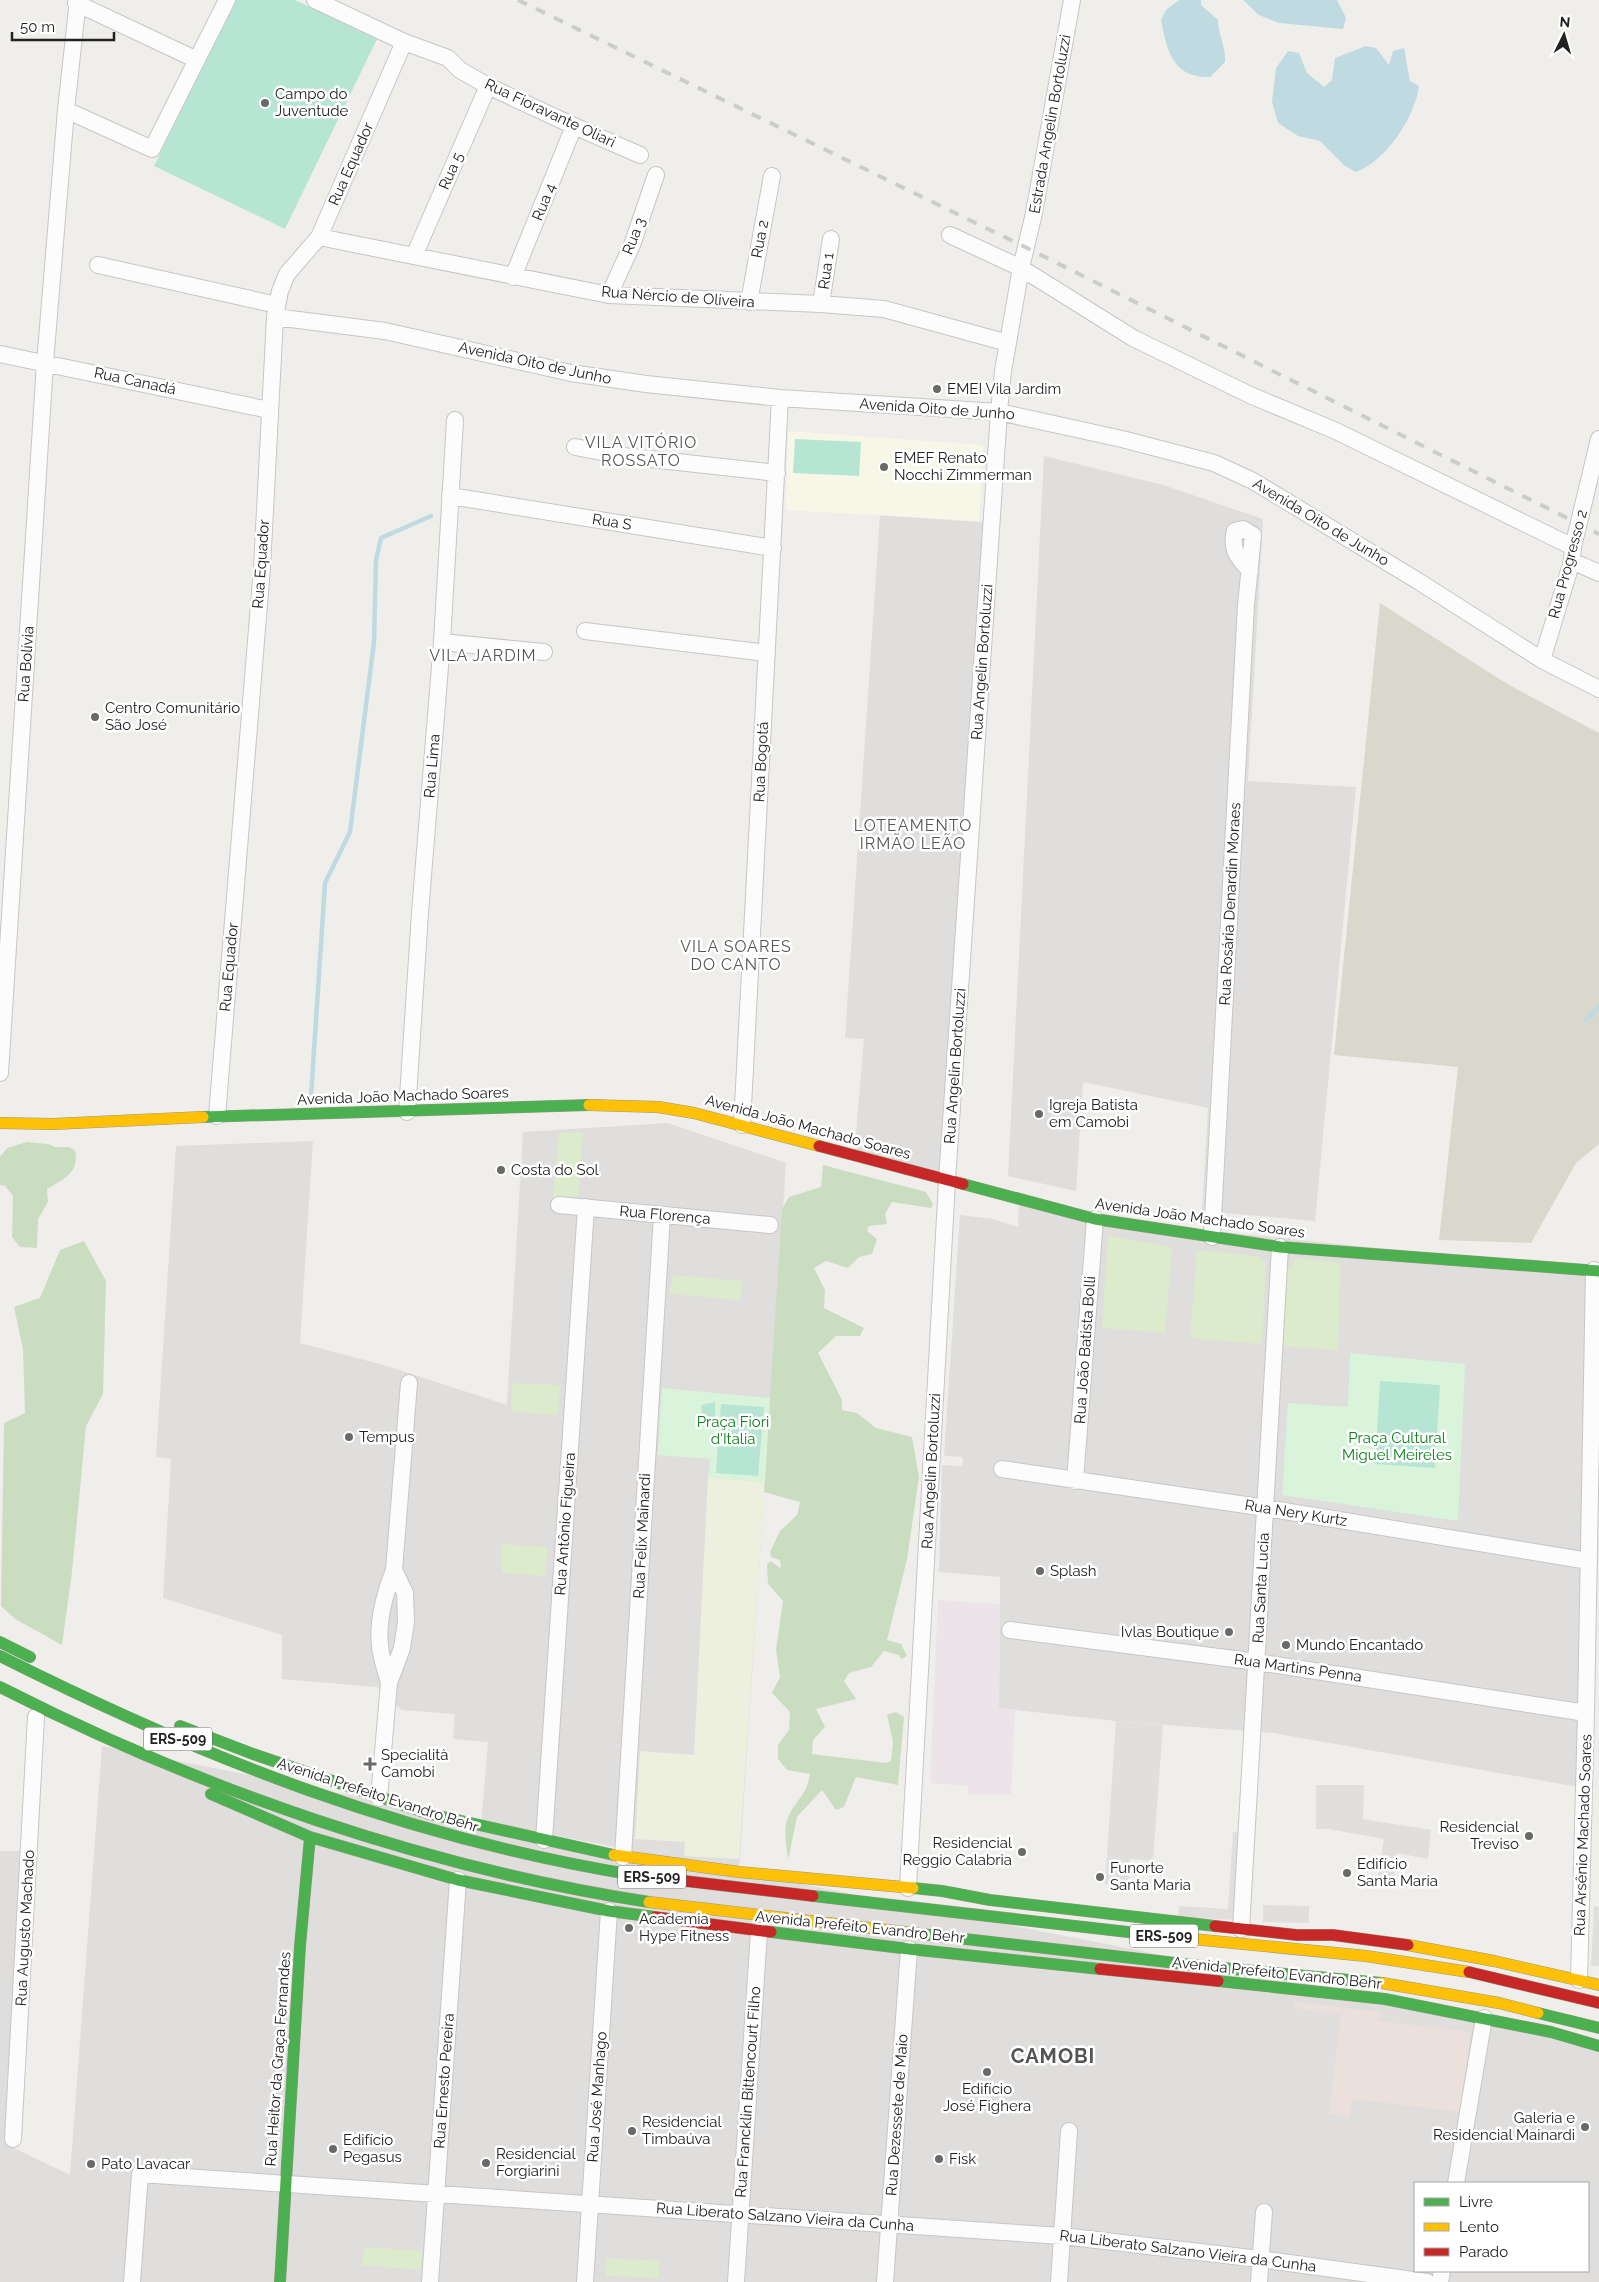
<svg xmlns="http://www.w3.org/2000/svg" width="1599" height="2282" viewBox="0 0 1599 2282" font-family="Raleway,sans-serif">
  <style>
    .residential { fill: #dfdedc; fill-rule: evenodd }
    .commercial { fill: #ece0dd }
    .industrial { fill: #ece4e9 }
    .education { fill: #f7f7e8 }
    .construction { fill: #d8d8cd }
    .farmland { fill: #edefdf }
    .grass { fill: #dbebcb }
    .forest { fill: #caddc1 }
    .park { fill: #daf4db }
    .pitch { fill: #b7e5d3 }
    .parking { fill: #e0dfde }
    .water { fill: #bfdae1 }
    .lines { fill: none; stroke-linecap: round; stroke-linejoin: round }
    .stream { stroke: #bfdae1; stroke-width: 4.5 }
    .street-casing { stroke: #c7c6c5; stroke-width: 18 }
    .fast-casing { stroke: #979a82; stroke-width: 12 }
    .slow-casing { stroke: #979a82; stroke-width: 12 }
    .jam-casing { stroke: #979a82; stroke-width: 12 }
    .street { stroke: #fdfcfc; stroke-width: 16 }
    .fast { stroke: #4caf50; stroke-width: 11 }
    .slow { stroke: #ffc107; stroke-width: 11 }
    .jam { stroke: #c62828; stroke-width: 11 }
    .rail { stroke: #ccc; stroke-width: 4; stroke-dasharray: 10 10; stroke-linecap: butt }
    .poi-dot { fill: #6a6968; stroke: #fff; stroke-width: 2 }
    .labels { text-anchor: middle; dominant-baseline: central; stroke-width: 5; stroke-linejoin: round; paint-order: stroke }
    .shield { fill: #fff; stroke: #646464; stroke-width: 1 }
    .shield-label { font-size: 14px; font-weight: bold; fill: #222 }
    .poi-label { font-size: 15px; fill: #222; stroke: #fff; text-anchor: start }
    .street-label { font-size: 15px; fill: #222; stroke: #fff }
    .park-label { font-size: 15px; fill: #0f801c; stroke: #fff }
    .neighbourhood-label { font-size: 16px; letter-spacing: 1px; fill: #555; stroke: #fff }
    .district-label { font-size: 20px; font-weight: bold; letter-spacing: 1px; fill: #555; stroke: #fff }
  </style>
  <rect width="100%" height="100%" fill="#efeeeb"/>
  <path class="residential" d="M 1044,456 L 1163,485 L 1263,519 L 1248,781 L 1356,787 L 1315,1221 L 1202,1211 L 1208,1108 L 1083,1082 L 1076,1191 L 1008,1176 Z
    M 880,515 L 991,523 L 947,1181 L 854,1156 L 864,1039 L 845,1038 Z
    M 668,1123 L 786,1163 L 739,1872 L 481,1825 L 488,1742 L 453,1739 L 455,1714 L 402,1710 L 377,1687 L 282,1679 L 282,1635 L 163,1598 L 171,1459 L 156,1457 L 176,1146 L 313,1141 L 300,1343 L 387,1366 L 507,1405 L 523,1132 Z
    M 1019,1200 L 1095,1219 L 1594,1270 L 1584,1788 L 1273,1733 L 1116,1721 L 999,1708 L 1000,1577 L 939,1572 L 942,1465 L 962,1466 L 963,1462 L 962,1457 L 944,1456 L 960,1215 L 993,1219 L 1018,1227 Z
    M 102,1746 L 1385,1999 L 1599,2046 L 1599,2282 L 0,2282 L 0,1851 L 22,1851 L 8,2145 L 70,2175 ZM 1415,2183 L 1588,2183 L 1588,2271 L 1415,2271 Z"/>
  <path class="commercial" d="M 1295,2002 L 1471,2022 L 1461,2112 L 1352,2099 L 1347,2144 L 1299,2138 L 1302,2111 L 1282,2109 Z"/>
  <path class="industrial" d="M 938,1600 L 998,1604 L 1000,1601 L 999,1708 L 1014,1710 L 1015,1713 L 1011,1794 L 986,1795 L 968,1794 L 968,1786 L 930,1783 Z"/>
  <path class="education" d="M 788,431 L 983,445 L 979,521 L 786,510 Z"/>
  <path class="construction" d="M 1380,603 L 1509,685 L 1599,733 L 1599,1144 L 1576,1163 L 1531,1243 L 1439,1240 L 1458,1067 L 1334,1055 Z"/>
  <path class="farmland" d="M 708,1477 L 765,1482 L 739,1859 L 684,1856 L 685,1842 L 635,1839 L 640,1751 L 694,1755 Z"/>
  <path class="grass" d="M 583,1132 L 578,1200 L 553,1197 L 559,1133 Z
    M 1108,1236 L 1172,1247 L 1165,1333 L 1102,1328 Z
    M 1197,1250 L 1258,1256 L 1266,1264 L 1262,1344 L 1190,1338 Z
    M 1296,1258 L 1340,1263 L 1338,1350 L 1283,1346 L 1288,1269 Z
    M 673,1275 L 742,1281 L 740,1300 L 670,1294 Z
    M 512,1383 L 560,1385 L 558,1415 L 511,1412 Z
    M 502,1544 L 547,1547 L 545,1576 L 502,1573 Z
    M 364,2247 L 422,2251 L 420,2270 L 362,2265 Z
    M 606,2258 L 659,2261 L 659,2278 L 606,2276 Z"/>
  <path class="forest" d="M 27,1142 L 48,1144 L 55,1147 L 69,1147 L 75,1150 C 80,1173 63,1179 47,1189 L 48,1202 L 38,1219 L 37,1248 L 20,1247 L 12,1237 L 13,1196 L 5,1186 L 0,1185 L 0,1157 L 7,1148 Z
    M 823,1165 L 926,1192 L 933,1204 L 931,1208 L 892,1202 L 885,1214 L 887,1224 L 869,1226 L 867,1231 L 877,1239 L 872,1254 L 859,1257 L 848,1268 L 826,1261 L 814,1268 L 825,1290 L 824,1308 L 864,1328 L 860,1336 L 836,1336 L 818,1353 L 842,1400 L 842,1410 L 857,1413 L 876,1428 L 912,1437 L 919,1477 L 907,1559 L 887,1640 L 901,1644 L 907,1656 L 901,1659 L 899,1655 L 884,1651 L 871,1667 L 849,1673 L 844,1681 L 856,1699 L 816,1709 L 825,1727 L 813,1740 L 812,1754 L 886,1763 L 891,1761 L 893,1742 L 887,1715 L 896,1712 L 904,1717 L 898,1785 L 856,1777 L 844,1807 L 836,1810 L 822,1790 L 797,1817 L 788,1860 C 787,1848 783,1831 787,1820 C 794,1801 807,1796 810,1774 L 787,1770 L 778,1759 L 778,1745 L 789,1730 L 790,1712 L 772,1693 L 780,1677 L 776,1650 L 783,1601 L 768,1584 L 767,1565 L 770,1561 L 781,1568 L 780,1560 L 771,1557 L 770,1552 L 780,1531 L 797,1515 L 800,1502 L 764,1492 L 782,1209 L 789,1197 L 821,1187 Z
    M 84,1241 L 106,1281 L 103,1394 L 86,1426 L 72,1572 L 62,1645 L 15,1619 L 1,1606 L 4,1423 L 25,1413 L 23,1349 L 14,1307 L 40,1298 L 60,1250 Z"/>
  <path class="park" d="M 1350,1353 L 1465,1364 L 1458,1521 L 1282,1495 L 1288,1403 L 1348,1407 Z
    M 662,1388 L 770,1398 L 765,1482 L 708,1477 L 710,1459 L 658,1455 Z"/>
  <path class="pitch" d="M 235,0 L 295,0 L 377,39 L 285,229 L 154,166 Z
    M 795,439 L 861,442 L 859,476 L 793,473 Z
    M 1380,1381 L 1440,1385 L 1435,1468 L 1375,1464 Z
    M 715,1402 L 715,1420 L 702,1414 L 701,1405 Z
    M 721,1404 L 764,1407 L 758,1476 L 716,1473 Z"/>
  <path class="parking" d="M 1007,1603 L 1049,1607 L 1047,1617 L 1012,1613 Z
    M 1116,1721 L 1163,1725 L 1153,1861 L 1130,1859 L 1128,1885 L 1105,1884 Z
    M 1316,1785 L 1364,1785 L 1363,1819 L 1431,1830 L 1428,1859 L 1397,1853 L 1393,1884 L 1377,1882 L 1384,1839 L 1329,1829 L 1316,1829 Z
    M 1233,1832 L 1240,1833 L 1235,1920 L 1178,1917 L 1179,1906 L 1228,1909 Z
    M 635,1840 L 683,1843 L 682,1855 L 634,1852 Z
    M 1263,1905 L 1309,1906 L 1309,1923 L 1263,1922 Z
    M 1594,1906 L 1599,1907 L 1599,1966 L 1591,1966 Z
    M 978,1971 L 1003,1974 L 1002,2009 L 975,2007 Z
    M 1053,1988 L 1087,1990 L 1085,2017 L 1051,2015 Z
    M 1116,1993 L 1219,1999 L 1218,2018 L 1115,2011 Z
    M 1294,2008 L 1341,2014 L 1329,2114 L 1350,2116 L 1347,2144 L 1299,2138 L 1302,2111 L 1282,2109 Z
    M 1378,2011 L 1471,2022 L 1470,2032 L 1377,2021 Z
    M 1501,2036 L 1534,2043 L 1529,2070 L 1496,2064 Z
    M 1537,2041 L 1584,2051 L 1583,2060 L 1535,2053 Z
    M 976,2237 L 1035,2243 L 1035,2251 L 975,2245 Z"/>
  <path class="water" d="M 1179,0 L 1201,0 L 1201,5 L 1218,20 C 1218,34 1226,47 1225,62 L 1210,77 C 1172,78 1167,50 1161,20 L 1166,10 Z
    M 1243,0 L 1337,0 L 1346,18 L 1343,29 L 1279,23 L 1259,15 Z
    M 1366,46 L 1376,48 L 1389,65 L 1393,51 L 1404,48 L 1410,81 L 1419,86 C 1415,117 1386,161 1356,172 L 1345,166 L 1320,141 L 1298,136 L 1278,123 L 1272,102 L 1276,68 L 1288,51 L 1299,53 L 1307,73 L 1324,87 L 1332,80 L 1335,58 Z"/>
  <g class="lines">
    <path class="stream" d="M 1586,1020 L 1599,1007
      M 311,1096 L 325,883 L 350,832 L 374,642 L 376,560 L 381,538 L 431,516"/>
    <g class="street-casing">
      <path id="street" d="M 315,0 L 404,42 L 448,58 L 460,70 L 488,86 L 574,126 L 640,155
        M 76,3 L 197,60
        M 66,110 L 152,149 L 227,0
        M 950,235 L 1021,268 L 1133,338 L 1250,395 L 1336,431 L 1573,547
        M 319,237 L 609,295 L 821,304 L 884,309 L 1008,343
        M 414,256 L 488,86
        M 98,265 L 277,305
        M 513,277 L 574,126
        M 609,295 L 632,245 L 656,175
        M 749,302 L 772,176
        M 821,304 L 831,239
        M 275,317 L 385,331 L 571,373 L 646,384 L 780,398 L 999,412 L 1122,439 L 1214,463 L 1253,481 L 1418,581 L 1542,660 L 1599,689
        M 0,354 L 269,410
        M 575,447 L 623,456 L 777,473
        M 450,496 L 773,548
        M 1572,561 L 1599,573
        M 585,631 L 767,653
        M 442,642 L 544,652
        M 1542,660 L 1572,561 L 1573,547 L 1599,439
        M 0,1073 L 45,363 L 66,110 L 78,0
        M 407,1112 L 420,913 L 442,642 L 455,420
        M 217,1116 L 262,568 L 275,317 L 280,291 L 287,274 L 319,237 L 404,42
        M 742,1125 L 780,398
        M 559,1205 L 770,1225
        M 1212,1237 L 1246,605 L 1253,535 L 1243,529 L 1235,531 C 1230,549 1238,558 1250,571
        M 1002,1469 L 1266,1508 L 1589,1561
        M 1075,1481 L 1095,1219
        M 1010,1630 L 1257,1662 L 1586,1713
        M 389,1683 C 386,1671 381,1658 380,1646 C 377,1620 385,1593 394,1570 L 409,1383
        M 379,1798 L 389,1683 L 402,1648 L 406,1622 L 405,1593 L 394,1570
        M 544,1840 L 586,1207
        M 623,1857 L 662,1215
        M 908,1888 L 947,1181 L 999,412 L 1003,371 L 1021,268 L 1034,213 L 1072,0
        M 1241,1929 L 1280,1247
        M 1579,1980 L 1586,1713 L 1594,1270
        M 13,2139 L 36,1717
        M 1456,2183 L 1484,2018
        M 132,2282 L 140,2174 L 1062,2236 L 1260,2259 L 1427,2282
        M 430,2282 L 458,1880
        M 585,2282 L 609,1911
        M 736,2282 L 759,1931
        M 885,2282 L 909,1949
        M 1059,2282 L 1069,2131
        M 1259,2282 L 1264,2212
        M 1440,2282 L 1442,2271"/>
    </g>
    <g class="fast-casing">
      <path id="fast" d="M 203,1117 L 589,1105
        M 963,1184 L 1095,1219 L 1280,1247 L 1599,1271
        M 0,1642 L 30,1657
        M 0,1656 C 205,1759 407,1838 634,1875
        M 0,1687 C 200,1789 426,1868 649,1902
        M 180,1726 L 253,1754 L 430,1814 L 614,1855
        M 211,1794 L 310,1837 L 458,1880 L 609,1911 L 655,1917
        M 913,1888 L 942,1891 L 990,1900 L 1215,1926
        M 813,1896 L 1172,1937
        M 771,1932 L 909,1949 L 1100,1969
        M 921,1934 L 1202,1966 L 1382,1983
        M 1218,1981 L 1385,1999 L 1551,2032 L 1599,2046
        M 1538,2013 L 1599,2028
        M 280,2282 L 300,1946 L 310,1837"/>
    </g>
    <g class="slow-casing">
      <path id="slow" d="M 589,1105 L 658,1107 L 694,1113 L 819,1146
        M 0,1123 L 53,1124 L 203,1117
        M 614,1855 L 739,1872 L 913,1888
        M 649,1902 L 921,1934
        M 1172,1937 L 1366,1956 L 1469,1972
        M 1408,1945 L 1494,1961 L 1599,1985
        M 1382,1983 L 1499,2003 L 1538,2013"/>
    </g>
    <g class="jam-casing">
      <path id="jam" d="M 819,1146 L 963,1184
        M 634,1875 L 813,1896
        M 655,1917 L 771,1932
        M 1215,1926 L 1297,1935 L 1333,1935 L 1408,1945
        M 1100,1969 L 1218,1981
        M 1469,1972 L 1599,2003"/>
    </g>
    <use href="#street" class="street"/>
    <use href="#fast" class="fast"/>
    <use href="#slow" class="slow"/>
    <use href="#jam" class="jam"/>
    <path class="rail" d="M 518,0 L 1027,248 L 1599,534"/>
  </g>
  <g class="poi-dot">
    <circle cx="265" cy="103" r="5"/>
    <circle cx="937" cy="389" r="5"/>
    <circle cx="884" cy="467" r="5"/>
    <circle cx="95" cy="717" r="5"/>
    <circle cx="1039" cy="1114" r="5"/>
    <circle cx="501" cy="1170" r="5"/>
    <circle cx="349" cy="1437" r="5"/>
    <circle cx="1040" cy="1571" r="5"/>
    <circle cx="1229" cy="1632" r="5"/>
    <circle cx="1286" cy="1645" r="5"/>
    <path d="M367.5 1756.5h5v5h5v5h-5v5h-5v-5h-5v-5h5z"/>
    <circle cx="1529" cy="1836" r="5"/>
    <circle cx="1022" cy="1852" r="5"/>
    <circle cx="1347" cy="1873" r="5"/>
    <circle cx="1100" cy="1877" r="5"/>
    <circle cx="629" cy="1928" r="5"/>
    <circle cx="987" cy="2072" r="5"/>
    <circle cx="1585" cy="2127" r="5"/>
    <circle cx="632" cy="2131" r="5"/>
    <circle cx="333" cy="2149" r="5"/>
    <circle cx="939" cy="2159" r="5"/>
    <circle cx="486" cy="2163" r="5"/>
    <circle cx="91" cy="2164" r="5"/>
  </g>
  <g class="labels">
    <g class="shield">
      <rect x="144" y="1727.5" width="68" height="23" rx="4"/>
      <rect x="618" y="1865.5" width="68" height="23" rx="4"/>
      <rect x="1130" y="1924.5" width="68" height="23" rx="4"/>
    </g>
    <g class="shield-label">
      <text x="178" y="1739">ERS-509</text>
      <text x="652" y="1877">ERS-509</text>
      <text x="1164" y="1936">ERS-509</text>
    </g>
    <g class="poi-label">
      <text x="275" y="94">Campo do<tspan x="275" dy="17">Juventude</tspan></text>
      <text x="947" y="389">EMEI Vila Jardim</text>
      <text x="894" y="458">EMEF Renato<tspan x="894" dy="17">Nocchi Zimmerman</tspan></text>
      <text x="105" y="708">Centro Comunitário<tspan x="105" dy="17">São José</tspan></text>
      <text x="1049" y="1105">Igreja Batista<tspan x="1049" dy="17">em Camobi</tspan></text>
      <text x="511" y="1170">Costa do Sol</text>
      <text x="359" y="1437">Tempus</text>
      <text x="1050" y="1571">Splash</text>
      <text x="1219" y="1632" text-anchor="end">Ivlas Boutique</text>
      <text x="1296" y="1645">Mundo Encantado</text>
      <text x="381" y="1755">Specialità<tspan x="381" dy="17">Camobi</tspan></text>
      <text x="1519" y="1827" text-anchor="end">Residencial<tspan x="1519" dy="17">Treviso</tspan></text>
      <text x="1012" y="1843" text-anchor="end">Residencial<tspan x="1012" dy="17">Reggio Calabria</tspan></text>
      <text x="1357" y="1864">Edifício<tspan x="1357" dy="17">Santa Maria</tspan></text>
      <text x="1110" y="1868">Funorte<tspan x="1110" dy="17">Santa Maria</tspan></text>
      <text x="639" y="1919">Academia<tspan x="639" dy="17">Hype Fitness</tspan></text>
      <text x="987" y="2089" text-anchor="middle">Edifício<tspan x="987" dy="17">José Fighera</tspan></text>
      <text x="1575" y="2118" text-anchor="end">Galeria e<tspan x="1575" dy="17">Residencial Mainardi</tspan></text>
      <text x="642" y="2122">Residencial<tspan x="642" dy="17">Timbaúva</tspan></text>
      <text x="343" y="2140">Edifício<tspan x="343" dy="17">Pegasus</tspan></text>
      <text x="496" y="2154">Residencial<tspan x="496" dy="17">Forgiarini</tspan></text>
      <text x="949" y="2159">Fisk</text>
      <text x="101" y="2164">Pato Lavacar</text>
    </g>
    <g class="street-label">
      <text transform="translate(550 113) rotate(25)">Rua Fioravante Oliari</text>
      <text transform="translate(1050 124) rotate(-80)">Estrada Angelin Bortoluzzi</text>
      <text transform="translate(351 164) rotate(-66)">Rua Equador</text>
      <text transform="translate(451 171) rotate(-66)">Rua 5</text>
      <text transform="translate(544 202) rotate(-68)">Rua 4</text>
      <text transform="translate(634 236) rotate(-68)">Rua 3</text>
      <text transform="translate(760 239) rotate(-79)">Rua 2</text>
      <text transform="translate(826 271) rotate(-82)">Rua 1</text>
      <text transform="translate(678 297) rotate(4)">Rua Nércio de Oliveira</text>
      <text transform="translate(535 363) rotate(12)">Avenida Oito de Junho</text>
      <text transform="translate(135 381) rotate(12)">Rua Canadá</text>
      <text transform="translate(937 409) rotate(4)">Avenida Oito de Junho</text>
      <text transform="translate(612 522) rotate(9)">Rua S</text>
      <text transform="translate(1321 522) rotate(31)">Avenida Oito de Junho</text>
      <text transform="translate(261 564) rotate(-86)">Rua Equador</text>
      <text transform="translate(1568 564) rotate(-75)">Rua Progresso 2</text>
      <text transform="translate(982 662) rotate(-86)">Rua Angelin Bortoluzzi</text>
      <text transform="translate(26 664) rotate(-86)">Rua Bolívia</text>
      <text transform="translate(761 762) rotate(-87)">Rua Bogotá</text>
      <text transform="translate(432 766) rotate(-85)">Rua Lima</text>
      <text transform="translate(1230 904) rotate(-87)">Rua Rosária Denardin Moraes</text>
      <text transform="translate(229 967) rotate(-85)">Rua Equador</text>
      <text transform="translate(955 1066) rotate(-86)">Rua Angelin Bortoluzzi</text>
      <text transform="translate(403 1096) rotate(-2)">Avenida João Machado Soares</text>
      <text transform="translate(808 1127) rotate(15)">Avenida João Machado Soares</text>
      <text transform="translate(665 1215) rotate(5)">Rua Florença</text>
      <text transform="translate(1200 1218) rotate(8)">Avenida João Machado Soares</text>
      <text transform="translate(1085 1350) rotate(-86)">Rua João Batista Bolli</text>
      <text transform="translate(931 1471) rotate(-87)">Rua Angelin Bortoluzzi</text>
      <text transform="translate(1296 1513) rotate(9)">Rua Nery Kurtz</text>
      <text transform="translate(565 1524) rotate(-86)">Rua Antônio Figueira</text>
      <text transform="translate(642 1536) rotate(-87)">Rua Felix Mainardi</text>
      <text transform="translate(1261 1588) rotate(-87)">Rua Santa Lucia</text>
      <text transform="translate(1298 1668) rotate(8)">Rua Martins Penna</text>
      <text transform="translate(378 1795) rotate(18)">Avenida Prefeito Evandro Behr</text>
      <text transform="translate(1583 1835) rotate(-88)">Rua Arsênio Machado Soares</text>
      <text transform="translate(860 1927) rotate(6)">Avenida Prefeito Evandro Behr</text>
      <text transform="translate(25 1928) rotate(-87)">Rua Augusto Machado</text>
      <text transform="translate(1277 1973) rotate(6)">Avenida Prefeito Evandro Behr</text>
      <text transform="translate(278 2059) rotate(-86)">Rua Heitor da Graça Fernandes</text>
      <text transform="translate(444 2081) rotate(-86)">Rua Ernesto Pereira</text>
      <text transform="translate(748 2092) rotate(-86)">Rua Francklin Bittencourt Filho</text>
      <text transform="translate(597 2097) rotate(-86)">Rua José Manhago</text>
      <text transform="translate(897 2115) rotate(-86)">Rua Dezessete de Maio</text>
      <text transform="translate(785 2217) rotate(4)">Rua Liberato Salzano Vieira da Cunha</text>
      <text transform="translate(1188 2251) rotate(7)">Rua Liberato Salzano Vieira da Cunha</text>
    </g>
    <g class="park-label">
      <text x="733" y="1422">Praça Fiori<tspan x="733" dy="17">d'Italia</tspan></text>
      <text x="1397" y="1438">Praça Cultural<tspan x="1397" dy="17">Miguel Meireles</tspan></text>
    </g>
    <g class="neighbourhood-label">
      <text x="641" y="442">VILA VITÓRIO<tspan x="641" dy="18">ROSSATO</tspan></text>
      <text x="483" y="655">VILA JARDIM</text>
      <text x="913" y="825">LOTEAMENTO<tspan x="913" dy="18">IRMÃO LEÃO</tspan></text>
      <text x="736" y="946">VILA SOARES<tspan x="736" dy="18">DO CANTO</tspan></text>
    </g>
    <g class="district-label">
      <text x="1053" y="2056">CAMOBI</text>
    </g>
  </g>
  <rect x="1414" y="2182" width="175" height="90" fill="#ffffff" stroke="#a7a7a7"/>
  <rect x="1424" y="2198" width="25" height="8" fill="#4caf50" stroke="#a7a7a7"/>
  <text x="1459" y="2207" font-size="15" fill="#222222">Livre</text>
  <rect x="1424" y="2223" width="25" height="8" fill="#ffc107" stroke="#a7a7a7"/>
  <text x="1459" y="2232" font-size="15" fill="#222222">Lento</text>
  <rect x="1424" y="2248" width="25" height="8" fill="#c62828" stroke="#a7a7a7"/>
  <text x="1459" y="2257" font-size="15" fill="#222222">Parado</text>
  <g transform="translate(1564 35) rotate(5)" stroke="#ffffff" stroke-width="4" paint-order="stroke">
  <path d="M0-4L9 19L0 12L-9 19Z" fill="#222222"/>
  <text y="-8" font-size="14" font-weight="bold" text-anchor="middle" fill="#222222">N</text>
  </g>
  <path d="M12 32v8h102v-8" fill="none" stroke="#222222" stroke-width="2.5"/>
  <text x="20" y="32" font-size="15" fill="#222222" stroke="#ffffff" stroke-width="4" paint-order="stroke">50 m</text>
</svg>
